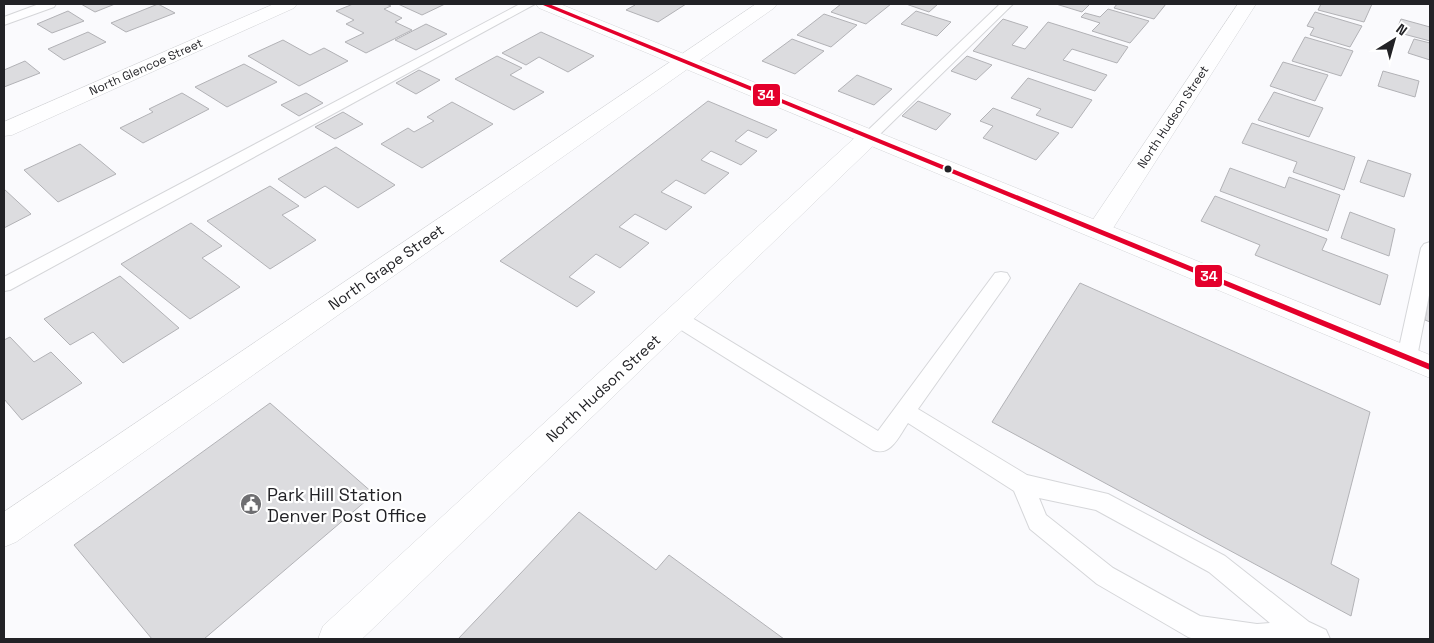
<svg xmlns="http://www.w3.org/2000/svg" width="1434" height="643" viewBox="0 0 1434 643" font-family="'Space Grotesk',sans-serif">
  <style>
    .building { fill: #dcdcdf; stroke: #b2b2b6 }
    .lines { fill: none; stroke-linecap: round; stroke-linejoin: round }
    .service-casing { stroke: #d5d6d9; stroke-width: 2 }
    .minor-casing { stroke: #d5d6d9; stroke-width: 1 }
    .tertiary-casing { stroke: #d5d6d9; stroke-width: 1 }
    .service { fill: #fefeff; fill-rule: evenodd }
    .minor { fill: #fefeff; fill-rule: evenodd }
    .tertiary { fill: #fefeff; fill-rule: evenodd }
    .bus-1-casing { stroke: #fff; stroke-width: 3 }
    .bus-1 { fill: #e4002b; fill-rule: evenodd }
    .bus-dot { fill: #222226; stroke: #fff; stroke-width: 2 }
    .labels { text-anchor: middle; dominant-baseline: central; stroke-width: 4.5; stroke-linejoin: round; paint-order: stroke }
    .far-street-label { font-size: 12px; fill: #222226; stroke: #fff }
    .street-label { font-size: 15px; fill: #222226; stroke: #fff }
    .near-poi-label { font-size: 18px; fill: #222226; stroke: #fff; text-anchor: start }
    .line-badge { stroke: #fff; stroke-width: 2 }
    .badge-label { font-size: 14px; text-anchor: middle; font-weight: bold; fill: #fff }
  </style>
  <rect width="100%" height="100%" fill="#fafafd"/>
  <path class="building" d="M 81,4 L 115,4 L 95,12 Z
    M 158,4 L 175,13 L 126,32 L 111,23 Z
    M 353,4 L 386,4 L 391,6 L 384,9 L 402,18 L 395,22 L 412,30 L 366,53 L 345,42 L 364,33 L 346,24 L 354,20 L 336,11 Z
    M 398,4 L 445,4 L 422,15 Z
    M 633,4 L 686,4 L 658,22 L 626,10 L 635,5 Z
    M 841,4 L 891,4 L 866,24 L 831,12 Z
    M 906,4 L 938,4 L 929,12 Z
    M 1056,4 L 1086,4 L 1089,5 L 1082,12 Z
    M 1117,4 L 1166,4 L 1154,19 L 1114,8 Z
    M 1321,4 L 1372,4 L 1364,22 L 1318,10 Z
    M 1108,9 L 1149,21 L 1130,43 L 1092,31 L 1100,23 L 1081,17 L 1085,13 L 1100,17 Z
    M 68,11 L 84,21 L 52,33 L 37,24 Z
    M 916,11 L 951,22 L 937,36 L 901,24 Z
    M 1315,12 L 1362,26 L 1350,47 L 1310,35 L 1314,28 L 1307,26 Z
    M 824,14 L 857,25 L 831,47 L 797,35 Z
    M 1003,19 L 1028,27 L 1012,45 L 1025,49 L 1048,22 L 1128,47 L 1117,63 L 1072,49 L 1063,60 L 1107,75 L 1095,91 L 973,51 Z
    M 1401,19 L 1430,27 L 1430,41 L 1396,32 Z
    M 426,24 L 447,34 L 416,50 L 395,40 Z
    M 88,32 L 106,42 L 64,60 L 48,49 Z
    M 541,32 L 594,56 L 568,72 L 539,57 L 526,65 L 502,53 Z
    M 1305,37 L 1353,51 L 1341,76 L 1292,61 Z
    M 792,39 L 824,51 L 795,74 L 762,61 Z
    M 1414,39 L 1430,43 L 1430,60 L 1408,53 Z
    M 283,40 L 310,55 L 324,48 L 348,61 L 299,86 L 248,56 Z
    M 497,56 L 522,68 L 510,75 L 544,92 L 514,110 L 455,79 Z
    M 967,56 L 992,65 L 976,80 L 951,71 Z
    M 25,61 L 40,73 L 4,87 L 4,70 Z
    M 1283,62 L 1328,75 L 1315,101 L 1270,86 Z
    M 244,64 L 277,82 L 227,107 L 195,87 Z
    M 419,70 L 440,80 L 416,94 L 396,83 Z
    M 1383,71 L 1419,81 L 1415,97 L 1378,86 Z
    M 857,75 L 892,89 L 874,105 L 838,91 Z
    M 1028,78 L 1092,100 L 1072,128 L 1036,115 L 1041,109 L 1011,98 Z
    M 1274,92 L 1323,108 L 1309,137 L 1258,120 Z
    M 182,93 L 209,109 L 143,143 L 120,128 L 153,112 L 149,109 Z
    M 306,93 L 323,103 L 299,116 L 281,105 Z
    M 708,101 L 777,130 L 767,138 L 748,130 L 735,141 L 757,151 L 741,165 L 711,151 L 701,160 L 729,173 L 705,194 L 676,180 L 661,192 L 692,207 L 666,230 L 635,214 L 619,227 L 649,243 L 620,268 L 596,254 L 569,277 L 595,292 L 577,307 L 500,261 Z
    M 918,101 L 951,114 L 936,130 L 902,116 Z
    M 452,102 L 493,124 L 422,168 L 381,144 L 408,128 L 414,132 L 434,121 L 427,117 Z
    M 993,108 L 1059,133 L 1036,160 L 983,138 L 993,126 L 980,121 Z
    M 343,112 L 363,124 L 335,139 L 315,127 Z
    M 1252,123 L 1355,157 L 1344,190 L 1293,172 L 1297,162 L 1242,143 Z
    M 80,144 L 116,174 L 58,202 L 24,170 Z
    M 336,147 L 395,185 L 358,208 L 325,186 L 305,198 L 278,179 Z
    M 1368,160 L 1411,174 L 1404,197 L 1360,182 Z
    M 1230,168 L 1285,188 L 1289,177 L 1340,195 L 1328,231 L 1220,191 Z
    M 270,186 L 299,206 L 282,215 L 316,240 L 270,269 L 207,221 Z
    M 4,189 L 31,214 L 4,228 Z
    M 1215,196 L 1327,239 L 1322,250 L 1388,275 L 1380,305 L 1255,255 L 1260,245 L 1201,221 Z
    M 1350,212 L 1395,229 L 1389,256 L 1341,238 Z
    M 191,223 L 222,246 L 202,258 L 240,287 L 190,319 L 121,264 Z
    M 120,276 L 179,328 L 123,363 L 93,332 L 70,345 L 44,319 Z
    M 1080,283 L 1370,412 L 1331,564 L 1359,579 L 1351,616 L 992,422 Z
    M 1429,294 L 1430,295 L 1430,322 L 1425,320 Z
    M 10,337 L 34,362 L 51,352 L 82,383 L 22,420 L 4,399 L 4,340 Z
    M 270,403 L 374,494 L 204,639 L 152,639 L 74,545 Z
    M 579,512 L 656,570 L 669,555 L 784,639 L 458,639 Z"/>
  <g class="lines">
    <g class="service-casing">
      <path id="service" d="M 39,4 L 56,4 L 54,7 L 4,25 L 4,17 Z
        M 520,4 L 535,4 L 10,290 L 4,291 L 4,277 Z
        M 1000,4 L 1013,4 L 874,140 L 864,140 L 862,137 L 864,134 Z
        M 1430,242 L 1430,290 L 1417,357 L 1414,362 L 1407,365 L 1400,362 L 1397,357 L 1421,248 L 1424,244 Z
        M 1001,272 L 1007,273 L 1010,278 L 1007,283 L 918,409 L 1027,475 L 1108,494 L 1225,556 L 1309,622 L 1326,630 L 1330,639 L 1194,639 L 1188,637 L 1097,584 L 1030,529 L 1014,491 L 908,423 C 899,436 891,457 873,450 L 670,323 L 668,318 L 670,313 L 677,311 L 684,313 L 878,431 L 995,273 ZM 1039,498 L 1096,510 L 1209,572 L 1270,623 L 1257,624 L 1200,616 L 1113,568 L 1046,515 Z"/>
    </g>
    <g class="minor-casing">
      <path id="minor" d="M 274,4 L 297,4 L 294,8 L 12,135 L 4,136 L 4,122 Z
        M 756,4 L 777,4 L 774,8 L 16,542 L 4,547 L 4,512 Z
        M 1238,4 L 1256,4 L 1108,236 L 1099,238 L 1090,236 L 1087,230 L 1090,224 Z
        M 869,130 L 877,132 L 880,137 L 877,142 L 362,639 L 318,639 L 323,626 L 861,132 Z"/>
    </g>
    <g class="tertiary-casing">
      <path id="tertiary" d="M 536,4 L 560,4 L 1430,355 L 1430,378 L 539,8 Z"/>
    </g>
    <use href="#service" class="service"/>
    <use href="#minor" class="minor"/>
    <use href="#tertiary" class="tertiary"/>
    <g class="bus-1-casing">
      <path id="bus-1" d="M 543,4 L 549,4 L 1430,364 L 1430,370 L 543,5 Z"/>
    </g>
    <use href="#bus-1" class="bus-1"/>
  </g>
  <defs>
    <g id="civic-disc" transform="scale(1.125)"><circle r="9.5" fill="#6e6e71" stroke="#fff"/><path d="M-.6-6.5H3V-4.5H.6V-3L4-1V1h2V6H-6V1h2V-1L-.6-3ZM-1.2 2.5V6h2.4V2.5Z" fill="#fff"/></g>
  </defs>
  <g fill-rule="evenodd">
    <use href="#civic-disc" x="251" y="504"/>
  </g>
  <circle class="bus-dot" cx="948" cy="169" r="4.5"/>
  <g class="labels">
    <g class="far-street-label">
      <text transform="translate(146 67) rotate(-24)">North Glencoe Street</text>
      <text transform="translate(1173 117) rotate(-57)">North Hudson Street</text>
    </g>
    <g class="street-label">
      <text transform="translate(386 267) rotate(-35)">North Grape Street</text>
      <text transform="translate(603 388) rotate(-43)">North Hudson Street</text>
    </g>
    <g class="near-poi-label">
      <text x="267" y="494">Park Hill Station<tspan x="267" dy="21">Denver Post Office</tspan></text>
    </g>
  </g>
  <g class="line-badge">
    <rect x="752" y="83" width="29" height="24" rx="5" fill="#e4002b"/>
    <rect x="1194" y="264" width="29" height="24" rx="5" fill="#e4002b"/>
  </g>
  <g class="badge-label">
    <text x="766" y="100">34</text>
    <text x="1209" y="281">34</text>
  </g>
  <rect width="1434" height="643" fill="none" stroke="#222226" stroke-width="10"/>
  <g transform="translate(1394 40) rotate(37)" stroke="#ffffff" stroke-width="4" paint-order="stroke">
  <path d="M0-4L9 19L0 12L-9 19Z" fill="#222226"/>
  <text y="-8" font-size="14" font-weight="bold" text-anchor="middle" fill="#222226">N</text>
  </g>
</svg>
